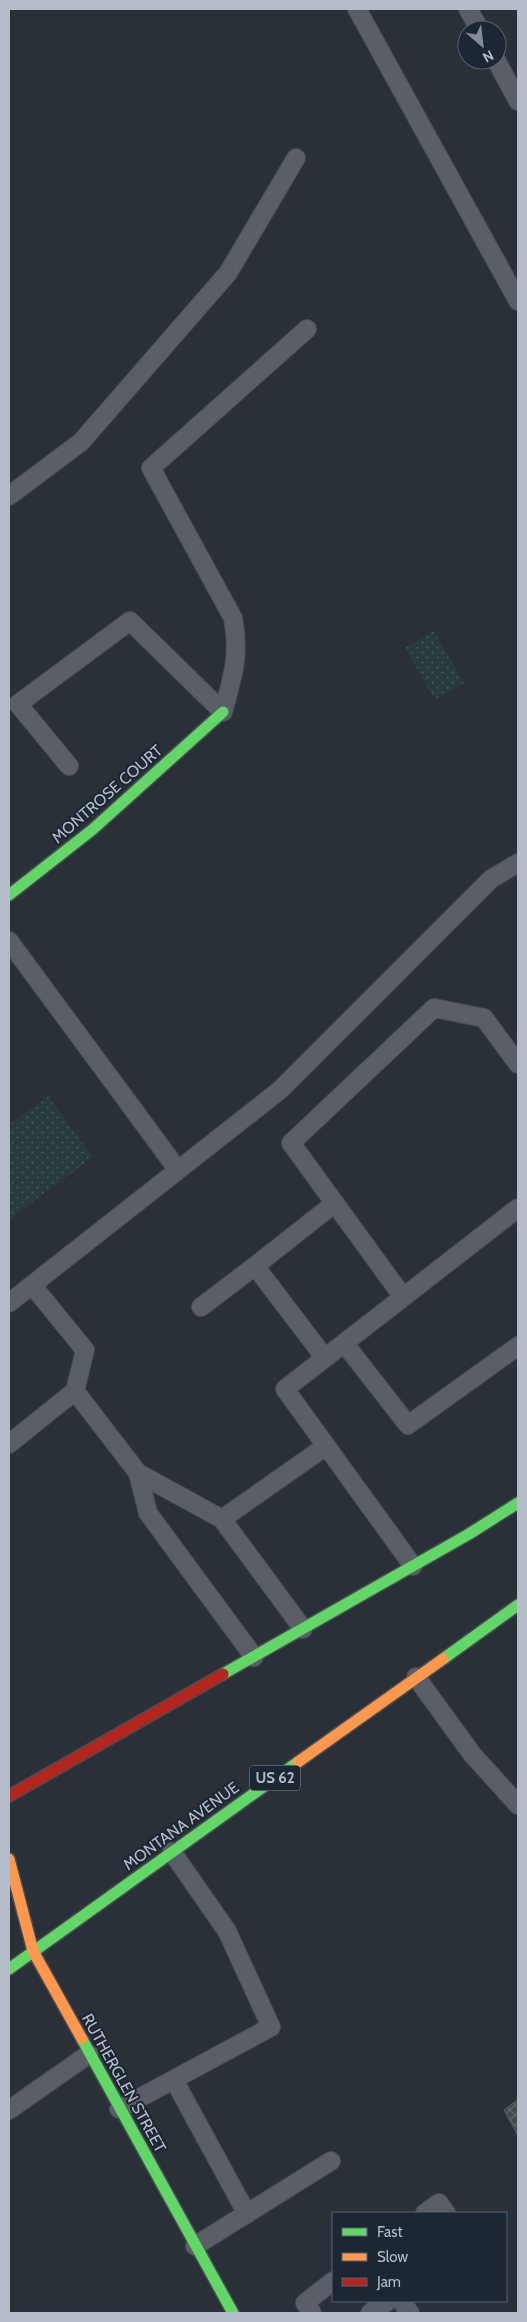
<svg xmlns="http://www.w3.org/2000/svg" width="527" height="2322" viewBox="0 0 527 2322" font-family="Cabin,sans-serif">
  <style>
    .grass { fill: url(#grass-dots) }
    .building { fill: url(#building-cross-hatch); stroke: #52575f }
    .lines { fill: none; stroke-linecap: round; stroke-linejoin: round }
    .lane-casing { stroke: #484c53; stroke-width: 20 }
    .fast-casing { stroke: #484c53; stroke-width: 14 }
    .slow-casing { stroke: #484c53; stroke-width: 14 }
    .jam-casing { stroke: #484c53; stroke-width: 14 }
    .lane { stroke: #5a5e66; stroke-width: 18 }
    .fast { stroke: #63d668; stroke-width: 11 }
    .slow { stroke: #ff974d; stroke-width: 11 }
    .jam { stroke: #b3261e; stroke-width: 11 }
    .labels { text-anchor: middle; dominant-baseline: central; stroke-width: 4; stroke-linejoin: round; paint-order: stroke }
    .shield { fill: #1d2633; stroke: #878f9c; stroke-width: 1 }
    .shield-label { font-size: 15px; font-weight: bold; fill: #b4bcc9 }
    .street-label { font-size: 16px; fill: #b4bcc9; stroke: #1d2633 }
  </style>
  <defs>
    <pattern id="grass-dots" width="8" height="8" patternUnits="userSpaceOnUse" patternTransform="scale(1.25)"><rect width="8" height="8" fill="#273a3e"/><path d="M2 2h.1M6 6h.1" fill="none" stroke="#445559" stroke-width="1.8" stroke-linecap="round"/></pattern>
    <pattern id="building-cross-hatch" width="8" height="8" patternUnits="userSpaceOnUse" patternTransform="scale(1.25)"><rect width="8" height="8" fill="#444950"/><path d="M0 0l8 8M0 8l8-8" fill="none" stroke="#5d6168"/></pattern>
  </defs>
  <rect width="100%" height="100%" fill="#2a3038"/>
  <path class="grass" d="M 434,631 L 464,683 L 435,700 L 405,648 Z
    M 48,1096 L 93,1157 L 9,1220 L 9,1125 Z"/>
  <path class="building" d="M 518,2099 L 518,2136 L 504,2110 Z"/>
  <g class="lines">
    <g class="lane-casing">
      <path id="lane" d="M 357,9 L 518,301
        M 468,9 L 480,30
        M 496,60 L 518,101
        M 9,496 L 81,442 L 228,273 L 296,158
        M 69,766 L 18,704 L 130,621 L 223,712 C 233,675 240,656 233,618 L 151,468 L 307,329
        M 9,941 L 178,1170
        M 32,1285 L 85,1350 L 75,1391
        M 403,1297 L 291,1143 L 434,1008 L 484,1018 L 518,1064
        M 9,1303 L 280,1090 L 491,879 L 518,863
        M 201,1307 L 255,1266
        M 344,1343 L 408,1425 L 518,1346
        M 325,1358 L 255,1266 L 335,1203
        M 9,1444 L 75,1391 L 138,1473 L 148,1513 L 254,1657
        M 138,1473 L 222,1519 L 303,1629
        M 222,1519 L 326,1446
        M 413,1566 L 285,1389 L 518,1208
        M 416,1677 L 472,1754 L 518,1805
        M 174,2080 L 247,2214
        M 119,2109 L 271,2027 L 227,1931 L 172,1852
        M 9,2110 L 89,2054
        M 425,2213 L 439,2203 L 446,2213
        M 195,2246 L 331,2161
        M 401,2301 L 410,2313
        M 312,2313 L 305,2303 L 333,2281
        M 370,2313 L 388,2301"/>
    </g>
    <g class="fast-casing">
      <path id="fast" d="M 9,895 L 92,830 L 223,712
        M 443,1659 L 518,1605
        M 223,1674 L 469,1534 L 518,1503
        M 9,1969 L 298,1762
        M 82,2039 L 233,2313"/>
    </g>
    <g class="slow-casing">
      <path id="slow" d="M 298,1762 L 443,1659
        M 9,1859 L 33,1951 L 82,2039"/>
    </g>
    <g class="jam-casing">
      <path id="jam" d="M 9,1796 L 223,1674"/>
    </g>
    <use href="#lane" class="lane"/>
    <use href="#fast" class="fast"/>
    <use href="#slow" class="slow"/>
    <use href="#jam" class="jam"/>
  </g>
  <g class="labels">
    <rect class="shield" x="250" y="1765.5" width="50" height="25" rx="4"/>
    <g class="shield-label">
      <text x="275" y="1778">US 62</text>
    </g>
    <g class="street-label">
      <text transform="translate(107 794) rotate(-41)">MONTROSE COURT</text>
      <text transform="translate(181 1826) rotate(-36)">MONTANA AVENUE</text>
      <text transform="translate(124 2083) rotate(61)">RUTHERGLEN STREET</text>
    </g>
  </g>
  <rect width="527" height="2322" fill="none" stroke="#b4bcc9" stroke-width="20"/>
  <rect x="332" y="2212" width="175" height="90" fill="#1d2633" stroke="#59626f"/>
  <rect x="342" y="2228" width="25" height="8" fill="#63d668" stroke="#59626f"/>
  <text x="377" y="2237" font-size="15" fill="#b4bcc9">Fast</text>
  <rect x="342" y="2253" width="25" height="8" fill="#ff974d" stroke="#59626f"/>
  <text x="377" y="2262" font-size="15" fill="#b4bcc9">Slow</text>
  <rect x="342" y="2278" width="25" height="8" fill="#b3261e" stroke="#59626f"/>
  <text x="377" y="2287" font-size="15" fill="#b4bcc9">Jam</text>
  <g transform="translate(482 45) rotate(152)"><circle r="24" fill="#1d2633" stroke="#59626f"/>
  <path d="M0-4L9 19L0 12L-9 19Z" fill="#848b96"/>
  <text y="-8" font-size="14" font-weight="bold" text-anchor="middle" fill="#b4bcc9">N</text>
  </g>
</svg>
